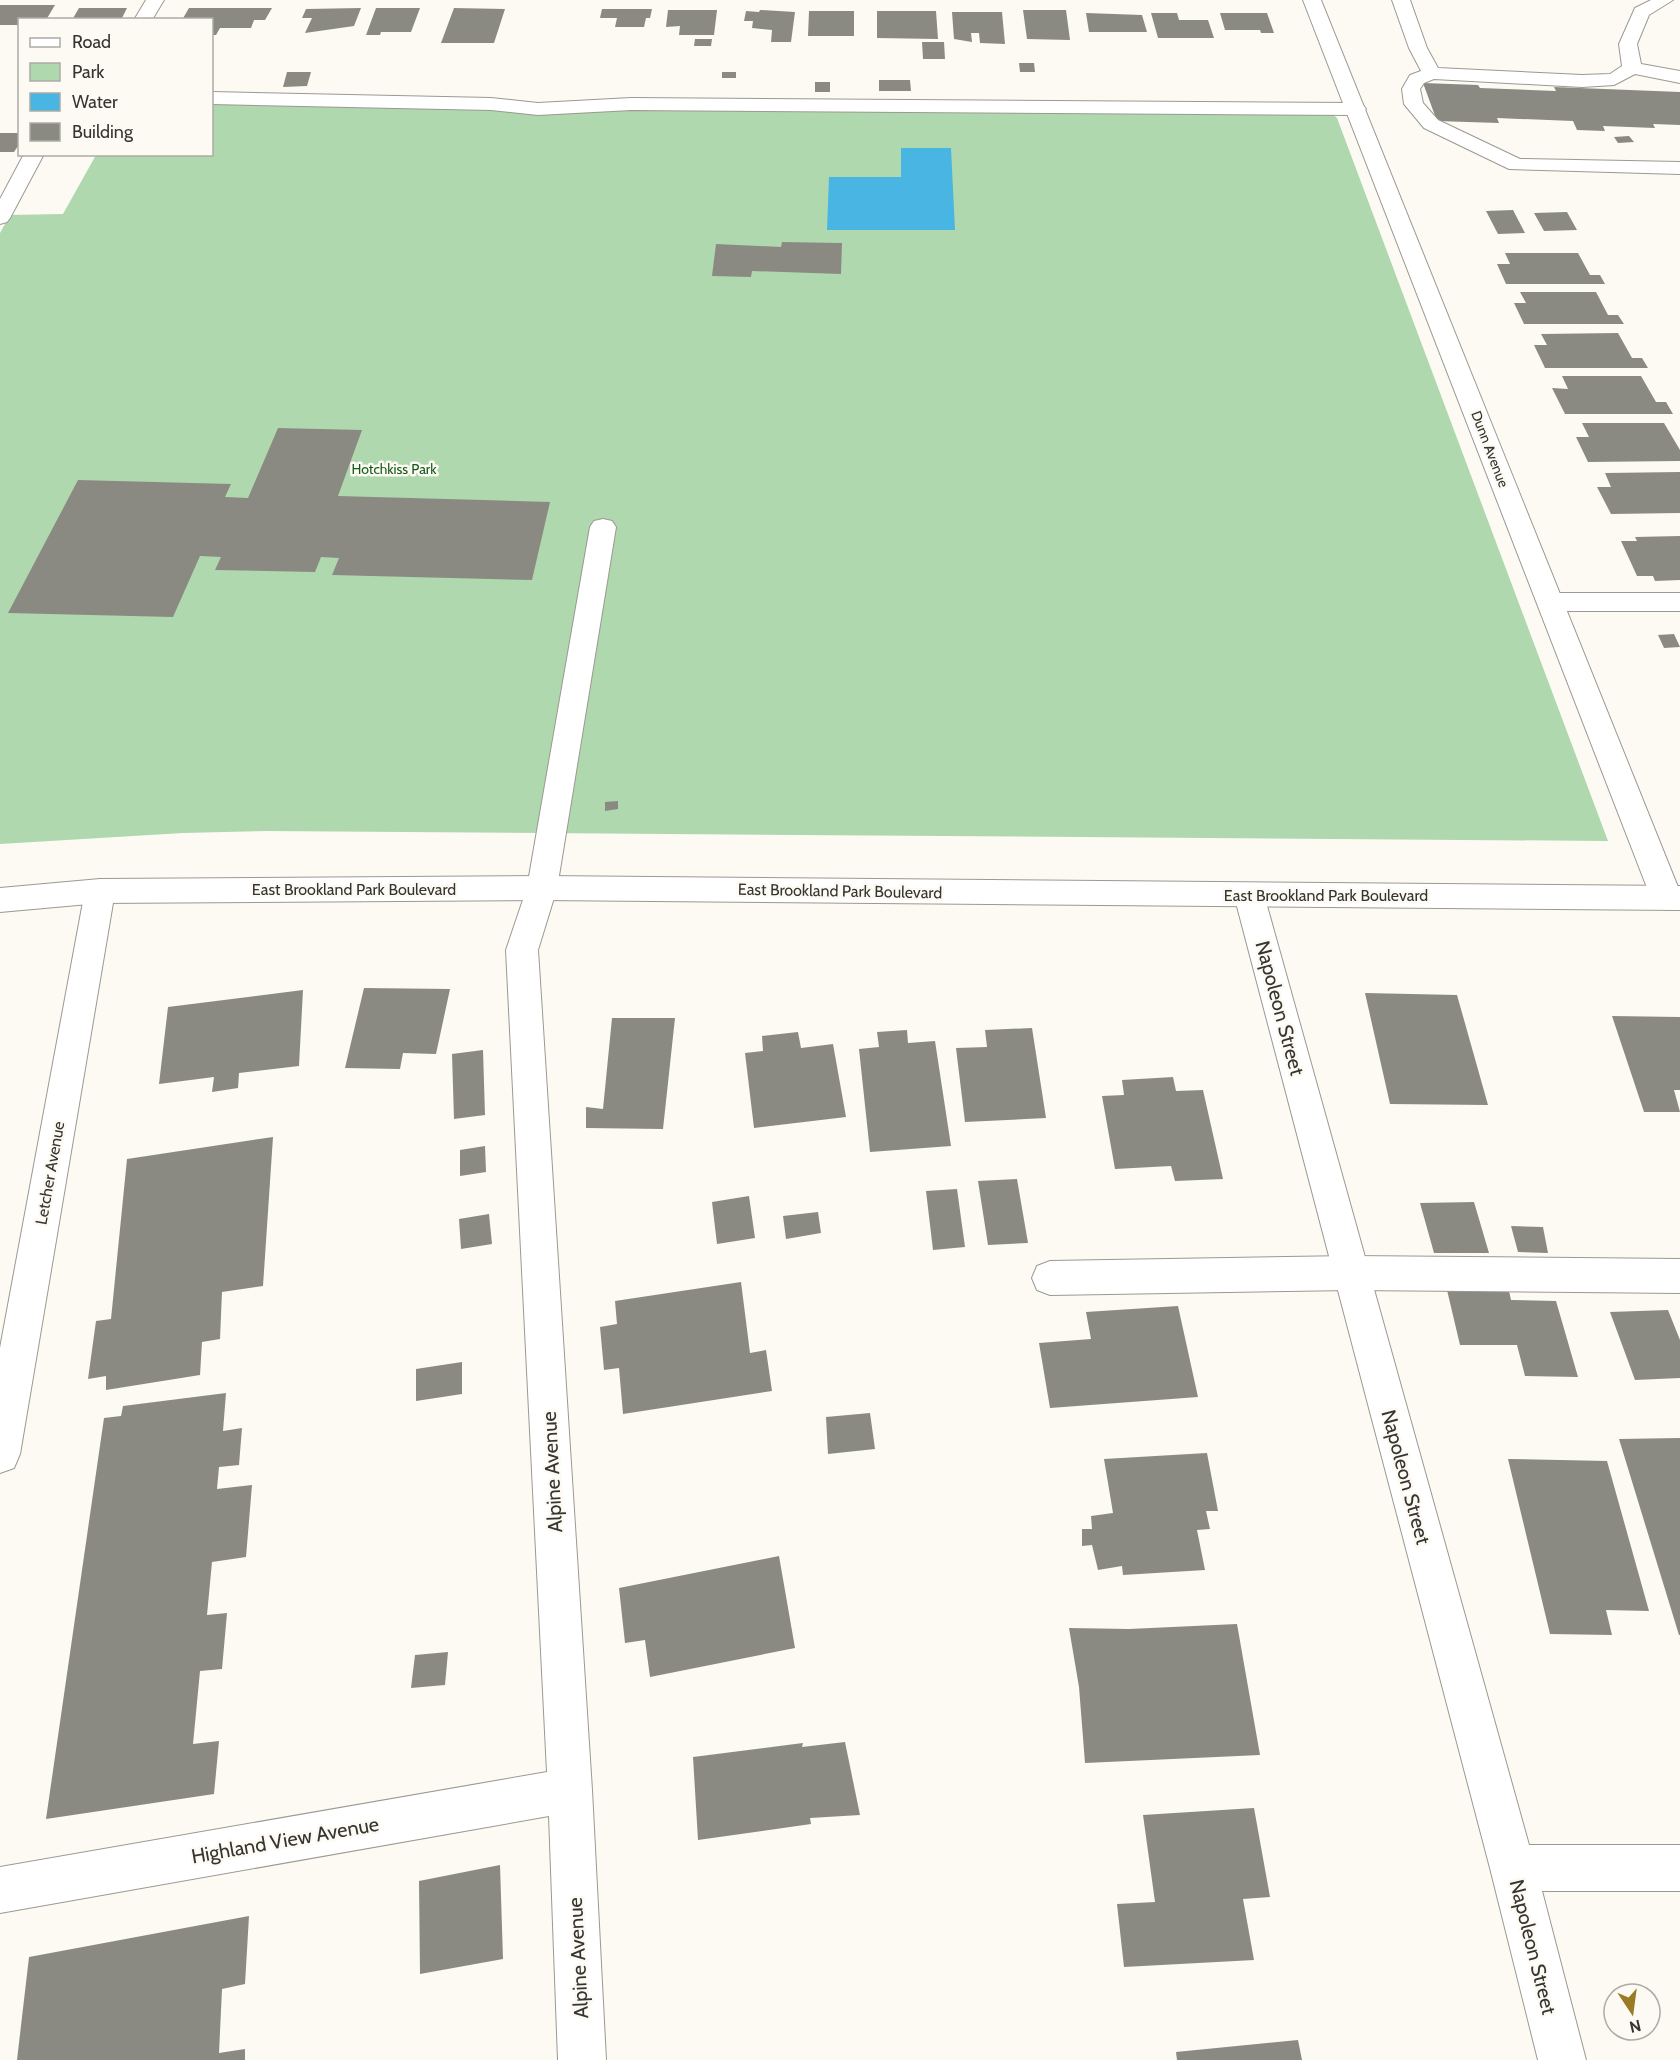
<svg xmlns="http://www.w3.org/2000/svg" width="1680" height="2060" viewBox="0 0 1680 2060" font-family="Cabin,sans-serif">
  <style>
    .green { fill: #afd8ae }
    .water { fill: #49b5e3 }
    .building { fill: #8b8a82 }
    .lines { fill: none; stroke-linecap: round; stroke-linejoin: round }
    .lane-casing { stroke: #9b9991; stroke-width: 2 }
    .street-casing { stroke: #9b9991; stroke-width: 2 }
    .secondary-casing { stroke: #9b9991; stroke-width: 2 }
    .lane { fill: #fff; fill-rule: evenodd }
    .street { fill: #fff; fill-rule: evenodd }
    .secondary { fill: #fff; fill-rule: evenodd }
    .labels { text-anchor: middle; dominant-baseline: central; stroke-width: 5; stroke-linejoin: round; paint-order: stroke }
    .far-street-label { font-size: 14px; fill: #353431; stroke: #fcfaf2 }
    .far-park-label { font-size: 14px; fill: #155c1c; stroke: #fcfaf2 }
    .street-label { font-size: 16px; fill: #353431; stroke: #fcfaf2 }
    .near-street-label { font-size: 20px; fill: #353431; stroke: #fcfaf2 }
  </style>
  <rect width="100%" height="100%" fill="#fcfaf2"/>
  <path class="green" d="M 212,102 L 1332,114 L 1337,118 L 1608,841 L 267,831 L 183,833 L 0,844 L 0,233 L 10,215 L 63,214 L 96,155 L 212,154 Z"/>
  <path class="water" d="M 901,148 L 951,148 L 955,230 L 827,230 L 829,177 L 901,177 Z"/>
  <path class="building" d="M 0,5 L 55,5 L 46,20 L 20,20 L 20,25 L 0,25 Z
    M 79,8 L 127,8 L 121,20 L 72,20 Z
    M 189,8 L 272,8 L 265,20 L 254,20 L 251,28 L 220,28 L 216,35 L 212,35 L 212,20 L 182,20 Z
    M 361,8 L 354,26 L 305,33 L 312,18 L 302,18 L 306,9 Z
    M 376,8 L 420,8 L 411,32 L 381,32 L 380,35 L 366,35 Z
    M 454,8 L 505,9 L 494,43 L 441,43 Z
    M 602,9 L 652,9 L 650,18 L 646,18 L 644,27 L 615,27 L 617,18 L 600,18 Z
    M 668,10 L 717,10 L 714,35 L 679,35 L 680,26 L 666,27 Z
    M 760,10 L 795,12 L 791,42 L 771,42 L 772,30 L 752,28 L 753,21 L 744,21 L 746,11 L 759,12 Z
    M 1023,10 L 1066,10 L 1070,40 L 1027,39 Z
    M 809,11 L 854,11 L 854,36 L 808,36 Z
    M 877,11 L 936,11 L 938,39 L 877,38 Z
    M 952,12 L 1002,12 L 1005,44 L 980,43 L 979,33 L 971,33 L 972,42 L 954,39 Z
    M 1086,13 L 1142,15 L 1147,32 L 1089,32 Z
    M 1151,13 L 1177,13 L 1179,20 L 1208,20 L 1214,38 L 1158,38 Z
    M 1220,13 L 1267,13 L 1274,33 L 1261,33 L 1260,30 L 1225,30 Z
    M 695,39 L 712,39 L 711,46 L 694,46 Z
    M 922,42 L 944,42 L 945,59 L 923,59 Z
    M 1019,63 L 1034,63 L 1035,72 L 1020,72 Z
    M 287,72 L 311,72 L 307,86 L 283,87 Z
    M 722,72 L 736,72 L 736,78 L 722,78 Z
    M 879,80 L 910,80 L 911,91 L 879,91 Z
    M 815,82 L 830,82 L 830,92 L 815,92 Z
    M 1423,83 L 1478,85 L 1480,88 L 1556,91 L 1554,87 L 1680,92 L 1680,125 L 1653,124 L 1655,128 L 1603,126 L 1605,131 L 1577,130 L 1573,121 L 1497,118 L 1499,123 L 1437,121 Z
    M 0,133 L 20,133 L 20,143 L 14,152 L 0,152 Z
    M 1629,136 L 1634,142 L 1618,143 L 1614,137 Z
    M 1513,210 L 1525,233 L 1498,234 L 1486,211 Z
    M 1567,212 L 1577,230 L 1544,231 L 1534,213 Z
    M 782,242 L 842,243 L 841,274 L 752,271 L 751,277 L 712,276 L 716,244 L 781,247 Z
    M 1505,253 L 1578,253 L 1590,275 L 1600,275 L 1605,284 L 1506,284 L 1497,264 L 1510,264 Z
    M 1520,292 L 1596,292 L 1608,315 L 1618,315 L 1624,324 L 1524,324 L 1514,303 L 1526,303 Z
    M 1618,333 L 1632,358 L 1642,358 L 1648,368 L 1545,368 L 1534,345 L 1547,345 L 1541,334 Z
    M 1562,376 L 1641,376 L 1656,402 L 1666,402 L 1673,414 L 1565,414 L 1552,388 L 1568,389 Z
    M 1582,423 L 1664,423 L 1680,450 L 1680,461 L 1588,462 L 1576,437 L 1589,437 Z
    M 278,428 L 362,430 L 338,496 L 550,502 L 532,580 L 332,575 L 339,558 L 321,557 L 315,572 L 215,570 L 221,557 L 200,556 L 173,617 L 8,613 L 78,480 L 231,484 L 225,497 L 248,498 Z
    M 1680,472 L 1680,513 L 1611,514 L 1597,487 L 1611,487 L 1605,473 Z
    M 1680,536 L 1680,580 L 1655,581 L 1653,576 L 1637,576 L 1621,541 L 1637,541 L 1635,537 Z
    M 1674,634 L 1680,647 L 1664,648 L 1658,635 Z
    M 618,801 L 618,809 L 605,811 L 605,802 Z
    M 364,988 L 450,989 L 436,1054 L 403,1053 L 400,1069 L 345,1068 Z
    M 303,990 L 299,1066 L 239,1073 L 238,1088 L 212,1092 L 214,1077 L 159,1084 L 168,1007 Z
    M 1365,993 L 1457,995 L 1488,1105 L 1390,1104 Z
    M 1612,1016 L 1680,1017 L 1680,1090 L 1674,1090 L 1680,1112 L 1644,1112 Z
    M 612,1018 L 675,1018 L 663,1129 L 586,1128 L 586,1107 L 603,1109 Z
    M 1032,1028 L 1046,1118 L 965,1122 L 956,1048 L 987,1047 L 985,1030 Z
    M 907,1030 L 908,1043 L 935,1041 L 951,1146 L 870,1152 L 859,1049 L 879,1047 L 877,1032 Z
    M 798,1032 L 801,1048 L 833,1044 L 846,1117 L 754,1128 L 745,1053 L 763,1051 L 762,1036 Z
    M 483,1050 L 485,1115 L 454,1119 L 452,1054 Z
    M 1173,1077 L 1176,1091 L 1203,1090 L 1223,1179 L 1175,1181 L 1171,1166 L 1115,1169 L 1102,1096 L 1124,1095 L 1122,1080 Z
    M 273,1137 L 263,1286 L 222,1292 L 220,1339 L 202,1342 L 200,1375 L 106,1390 L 106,1376 L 88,1379 L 96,1321 L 111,1319 L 127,1159 Z
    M 485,1146 L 486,1172 L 460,1176 L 460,1150 Z
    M 1017,1179 L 1028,1243 L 988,1245 L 978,1181 Z
    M 957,1189 L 965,1247 L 933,1250 L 926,1191 Z
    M 749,1196 L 755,1238 L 717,1244 L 712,1202 Z
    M 1474,1202 L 1489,1253 L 1434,1253 L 1420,1203 Z
    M 818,1212 L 821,1233 L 786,1239 L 783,1216 Z
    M 489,1214 L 492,1244 L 461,1249 L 459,1219 Z
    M 1511,1226 L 1543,1227 L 1548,1253 L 1518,1252 Z
    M 741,1282 L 750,1353 L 766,1350 L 772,1391 L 623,1414 L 619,1368 L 604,1370 L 600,1327 L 617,1324 L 615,1301 Z
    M 1447,1290 L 1509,1291 L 1511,1300 L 1556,1301 L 1578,1377 L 1525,1376 L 1517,1345 L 1460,1345 Z
    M 1178,1306 L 1198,1397 L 1050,1408 L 1039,1343 L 1091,1339 L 1086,1312 Z
    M 1668,1310 L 1680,1340 L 1680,1378 L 1635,1380 L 1610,1312 Z
    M 462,1362 L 462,1394 L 416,1401 L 416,1369 Z
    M 226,1393 L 223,1431 L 242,1428 L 239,1465 L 219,1467 L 217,1489 L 252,1485 L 246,1557 L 212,1562 L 207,1615 L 227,1613 L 222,1669 L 200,1671 L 193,1744 L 219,1741 L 214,1794 L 46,1819 L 104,1418 L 121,1416 L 123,1406 Z
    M 870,1413 L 875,1449 L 828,1454 L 826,1417 Z
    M 1680,1438 L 1680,1635 L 1679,1635 L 1619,1439 Z
    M 1207,1453 L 1218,1511 L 1206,1511 L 1210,1529 L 1197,1530 L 1205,1570 L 1123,1575 L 1122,1566 L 1098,1570 L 1092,1545 L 1082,1546 L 1082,1529 L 1092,1529 L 1091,1516 L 1113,1513 L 1104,1459 Z
    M 1508,1459 L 1607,1461 L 1649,1611 L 1606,1610 L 1612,1635 L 1550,1634 Z
    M 779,1556 L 795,1648 L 650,1677 L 645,1640 L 625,1643 L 619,1588 Z
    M 1237,1624 L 1260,1755 L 1085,1763 L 1079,1687 L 1069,1628 L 1129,1629 Z
    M 448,1652 L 445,1685 L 411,1688 L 415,1655 Z
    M 845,1742 L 860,1815 L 810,1818 L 811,1824 L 698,1840 L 693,1757 L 803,1743 L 802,1747 Z
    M 1254,1808 L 1270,1897 L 1243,1899 L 1254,1960 L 1124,1967 L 1117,1904 L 1155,1902 L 1143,1815 Z
    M 500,1865 L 503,1959 L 420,1974 L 419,1881 Z
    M 249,1916 L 245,1984 L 222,1989 L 219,2053 L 245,2049 L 245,2060 L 17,2060 L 29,1957 Z
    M 1298,2040 L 1302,2060 L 1177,2060 L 1176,2052 Z"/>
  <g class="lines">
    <g class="lane-casing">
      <path id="lane" d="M 146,0 L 164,0 L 152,20 L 134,20 Z
        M 1392,0 L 1410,0 L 1427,48 L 1438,68 L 1582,75 L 1610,74 L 1622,66 L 1619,44 L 1635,8 L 1651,0 L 1673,0 L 1649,15 L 1637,44 L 1641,64 L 1680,71 L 1680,83 L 1635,74 L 1614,85 L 1582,87 L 1434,79 L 1424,83 L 1420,89 L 1423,103 L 1438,120 L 1520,159 L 1680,162 L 1680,174 L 1509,169 L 1424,128 L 1404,104 L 1402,89 L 1410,75 L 1421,71 L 1409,48 Z
        M 212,92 L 491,98 L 538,103 L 631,98 L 1356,103 L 1363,105 L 1366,109 L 1363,113 L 1356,115 L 631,110 L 538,115 L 491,110 L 212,104 Z
        M 24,154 L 44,154 L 10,218 L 7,222 L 0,224 L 0,199 Z
        M 603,519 L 612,521 L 616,527 L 557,888 L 553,896 L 542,900 L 531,896 L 527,888 L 590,527 L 594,521 Z
        M 1550,593 L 1680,593 L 1680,611 L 1550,611 L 1541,608 L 1537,602 L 1541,596 Z
        M 1351,1256 L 1680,1259 L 1680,1293 L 1351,1290 L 1050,1295 L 1037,1290 L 1032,1278 L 1037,1266 L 1050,1261 Z"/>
    </g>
    <g class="street-casing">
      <path id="street" d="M 1303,0 L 1321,0 L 1680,892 L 1678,907 L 1667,910 L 1656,907 L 1651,898 Z
        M 542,876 L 553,880 L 557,888 L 538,950 L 592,1790 L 606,2060 L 558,2060 L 549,1816 L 0,1913 L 0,1867 L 547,1772 L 506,950 L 527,888 L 531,880 Z
        M 100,879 L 111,883 L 115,891 L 20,1454 L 14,1468 L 0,1473 L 0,1348 L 85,891 L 89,883 Z
        M 1249,883 L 1260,886 L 1264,895 L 1529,1845 L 1680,1845 L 1680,1891 L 1542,1891 L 1586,2060 L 1538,2060 L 1490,1868 L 1234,895 L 1238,886 Z"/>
    </g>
    <g class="secondary-casing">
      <path id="secondary" d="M 542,876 L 1680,886 L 1680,910 L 542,900 L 100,903 L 0,912 L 0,888 L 100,879 Z"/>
    </g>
    <use href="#lane" class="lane"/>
    <use href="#street" class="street"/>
    <use href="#secondary" class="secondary"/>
  </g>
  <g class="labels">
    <g class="far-street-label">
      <text transform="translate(1490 449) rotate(69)">Dunn Avenue</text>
    </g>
    <g class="far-park-label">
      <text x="394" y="469">Hotchkiss Park</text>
    </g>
    <g class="street-label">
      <text x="354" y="889">East Brookland Park Boulevard</text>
      <text transform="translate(840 891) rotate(1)">East Brookland Park Boulevard</text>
      <text x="1326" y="895">East Brookland Park Boulevard</text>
      <text transform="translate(50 1173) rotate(-80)">Letcher Avenue</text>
    </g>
    <g class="near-street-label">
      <text transform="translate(1280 1008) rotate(75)">Napoleon Street</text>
      <text transform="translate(552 1472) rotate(-93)">Alpine Avenue</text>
      <text transform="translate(1406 1477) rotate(75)">Napoleon Street</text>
      <text transform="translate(285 1840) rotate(-10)">Highland View Avenue</text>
      <text transform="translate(1533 1947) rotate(76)">Napoleon Street</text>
      <text transform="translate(578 1958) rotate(-93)">Alpine Avenue</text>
    </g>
  </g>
  <rect x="18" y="18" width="195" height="138" fill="#fcfaf2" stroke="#acaba5" stroke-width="1.5"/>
  <rect x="30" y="38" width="30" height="9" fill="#ffffff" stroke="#acaba5" stroke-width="1.5"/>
  <text x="72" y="48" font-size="18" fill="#353431">Road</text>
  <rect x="30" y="63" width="30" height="18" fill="#afd8ae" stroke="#acaba5" stroke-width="1.5"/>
  <text x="72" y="78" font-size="18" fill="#353431">Park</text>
  <rect x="30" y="93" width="30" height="18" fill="#49b5e3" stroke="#acaba5" stroke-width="1.5"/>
  <text x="72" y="108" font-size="18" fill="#353431">Water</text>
  <rect x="30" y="123" width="30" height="18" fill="#8b8a82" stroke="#acaba5" stroke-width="1.5"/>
  <text x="72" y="138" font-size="18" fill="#353431">Building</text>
  <g transform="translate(1632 2012) rotate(167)"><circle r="28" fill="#fcfaf2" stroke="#acaba5" stroke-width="1.5"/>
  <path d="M0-4.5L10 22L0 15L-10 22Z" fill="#9a7a24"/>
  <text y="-9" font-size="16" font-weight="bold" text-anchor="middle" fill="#353431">N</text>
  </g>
</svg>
